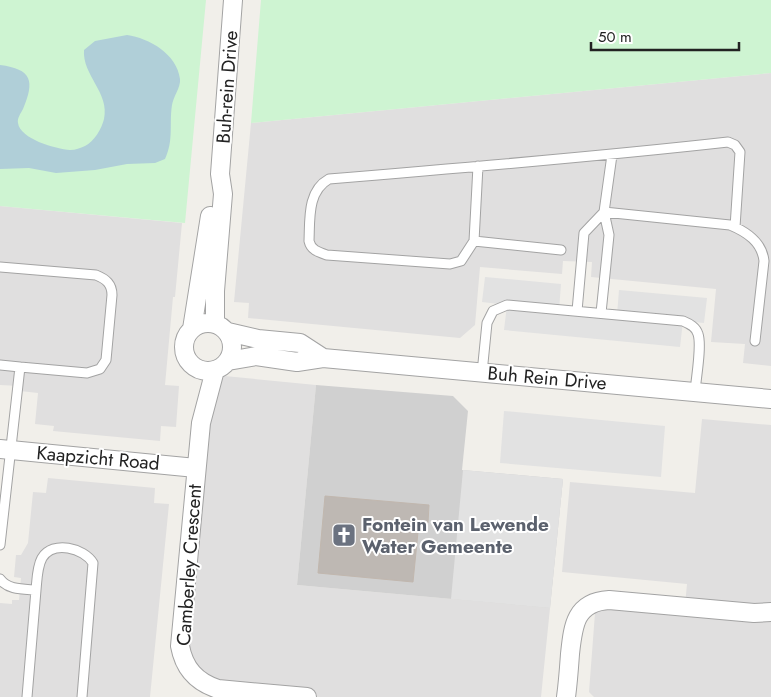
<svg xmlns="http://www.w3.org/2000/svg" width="771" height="697" viewBox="0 0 771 697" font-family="Jost,sans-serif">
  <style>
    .residential { fill: #e0dfdf }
    .religious { fill: #d0d0d0 }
    .park { fill: #cef4d2 }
    .parking { fill: #e2e2e2 }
    .water { fill: #b0cfd8 }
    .building { fill: #beb8b3; stroke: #c1b7ae }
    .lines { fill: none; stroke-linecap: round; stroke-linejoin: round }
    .service-casing { stroke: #a3a3a3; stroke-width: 11 }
    .minor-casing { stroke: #a3a3a3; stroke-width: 20 }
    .service { stroke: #fff; stroke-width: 9 }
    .minor { stroke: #fff; stroke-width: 18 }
    .labels { text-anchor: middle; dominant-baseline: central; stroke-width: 4; stroke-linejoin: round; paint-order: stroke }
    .street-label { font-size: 19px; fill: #222; stroke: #fff }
    .worship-label { font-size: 19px; font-weight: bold; fill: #5b616d; stroke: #fff; text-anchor: start }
  </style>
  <rect width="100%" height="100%" fill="#f1efea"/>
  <path class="residential" d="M 771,73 L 771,366 L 743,363 L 745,344 L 711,342 L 716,289 L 591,277 L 592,262 L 563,261 L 562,274 L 480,267 L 475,325 L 460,338 L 248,318 L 249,303 L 234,302 L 251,123 Z
    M 0,206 L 182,223 L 175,297 L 173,297 L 165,385 L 179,386 L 176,427 L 161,426 L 160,441 L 53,431 L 54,426 L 35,424 L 38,393 L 20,391 L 20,386 L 0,385 Z
    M 214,375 L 316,385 L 297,585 L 550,608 L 541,697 L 320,697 L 218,687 L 187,665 L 202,423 Z
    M 702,419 L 771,425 L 771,697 L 594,697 L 589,692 L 596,600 L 685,605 L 687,584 L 562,572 L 570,482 L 695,493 Z
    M 48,478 L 155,488 L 154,503 L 169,504 L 150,697 L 0,697 L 0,603 L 12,604 L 12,600 L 19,600 L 21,578 L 14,577 L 16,555 L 21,555 L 28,543 L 33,492 L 46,493 Z"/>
  <path class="religious" d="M 316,385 L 453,396 L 468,411 L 462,470 L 563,479 L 550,608 L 297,585 Z"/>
  <path class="park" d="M 0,0 L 206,0 L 185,223 L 0,206 Z
    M 261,0 L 771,0 L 771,73 L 251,123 Z"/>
  <path class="parking" d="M 485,277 L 561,284 L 559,310 L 617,315 L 619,290 L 707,298 L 704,323 L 683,321 L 680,347 L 504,330 L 507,305 L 482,302 Z
    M 504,411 L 665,426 L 661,477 L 500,463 Z
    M 463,470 L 563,479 L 550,608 L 451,599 Z"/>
  <path class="water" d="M 127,35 C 149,38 177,54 180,79 C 181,87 173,97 172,105 C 169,124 174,140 165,159 L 155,163 L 127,164 L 95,170 L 56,173 L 29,168 L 0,169 L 0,65 C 32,69 35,81 23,109 C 21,113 17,118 18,123 C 20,139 56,149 70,150 C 76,150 80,148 85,146 C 94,142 102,128 104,119 C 110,93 82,75 84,50 L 95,41 Z"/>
  <path class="building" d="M 325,496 L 429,505 L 428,523 L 419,522 L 413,582 L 318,573 Z"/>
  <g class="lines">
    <g class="service-casing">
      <path id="service" d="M 478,166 L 474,241 L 461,261 L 450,264 L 327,255 C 318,252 311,250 309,241 C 310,220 307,191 329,179 C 462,168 595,157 728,142 L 735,145 L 740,152 L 735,227
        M 604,212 L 730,225 C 747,232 762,242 764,261 L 755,341
        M 474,241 L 561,250
        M 0,267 L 96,275 C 106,279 112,284 112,295 L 106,360 L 100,369 L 87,373 L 20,367 L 0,545
        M 577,311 L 584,233 L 604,212
        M 601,313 L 609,235 L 604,212 L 612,155
        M 0,365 L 20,367
        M 482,373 L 487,323 L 493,311 L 507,305 L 683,321 C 690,324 696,327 698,334 C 702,346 696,378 695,392
        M 0,579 C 8,590 23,589 36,590 L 27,697
        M 36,590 C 37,580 37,567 42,558 C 53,540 84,548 93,563 L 82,697"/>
    </g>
    <g class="minor-casing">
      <path id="minor" d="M184 347a24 24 0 1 1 48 0a24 24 0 1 1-48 0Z
        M 215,323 L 215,291 L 223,194 L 220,174 L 233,0
        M 192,329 L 210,216
        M 228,332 L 258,339 L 300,343 L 323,358
        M 228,361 L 256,356 L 297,362 L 323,358 L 771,399
        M 215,370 L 201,423 L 180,646 C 184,668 196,682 218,689 L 307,697
        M 0,449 L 196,468
        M 566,697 C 568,683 569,668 570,654 C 573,626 575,602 609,600 L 754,613 L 771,612"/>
    </g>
    <use href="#service" class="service"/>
    <use href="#minor" class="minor"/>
  </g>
  <defs>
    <g id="church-square" transform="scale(1.25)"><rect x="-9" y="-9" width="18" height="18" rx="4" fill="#6b7280" stroke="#fff"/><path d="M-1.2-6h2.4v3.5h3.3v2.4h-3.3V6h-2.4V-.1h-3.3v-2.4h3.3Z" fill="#fff"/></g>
  </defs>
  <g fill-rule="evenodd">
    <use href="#church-square" x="344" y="535"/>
  </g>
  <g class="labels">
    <g class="street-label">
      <text transform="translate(227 87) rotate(-86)">Buh-rein Drive</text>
      <text transform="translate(547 378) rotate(5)">Buh Rein Drive</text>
      <text transform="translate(98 458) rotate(5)">Kaapzicht Road</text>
      <text transform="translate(189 565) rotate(-86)">Camberley Crescent</text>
    </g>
    <g class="worship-label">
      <text x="362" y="524">Fontein van Lewende<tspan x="362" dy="22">Water Gemeente</tspan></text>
    </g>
  </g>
  <path d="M591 42v8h148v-8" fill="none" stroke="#222222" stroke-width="2.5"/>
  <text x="598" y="42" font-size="15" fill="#222222" stroke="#ffffff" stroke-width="4" paint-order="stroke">50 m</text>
</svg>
